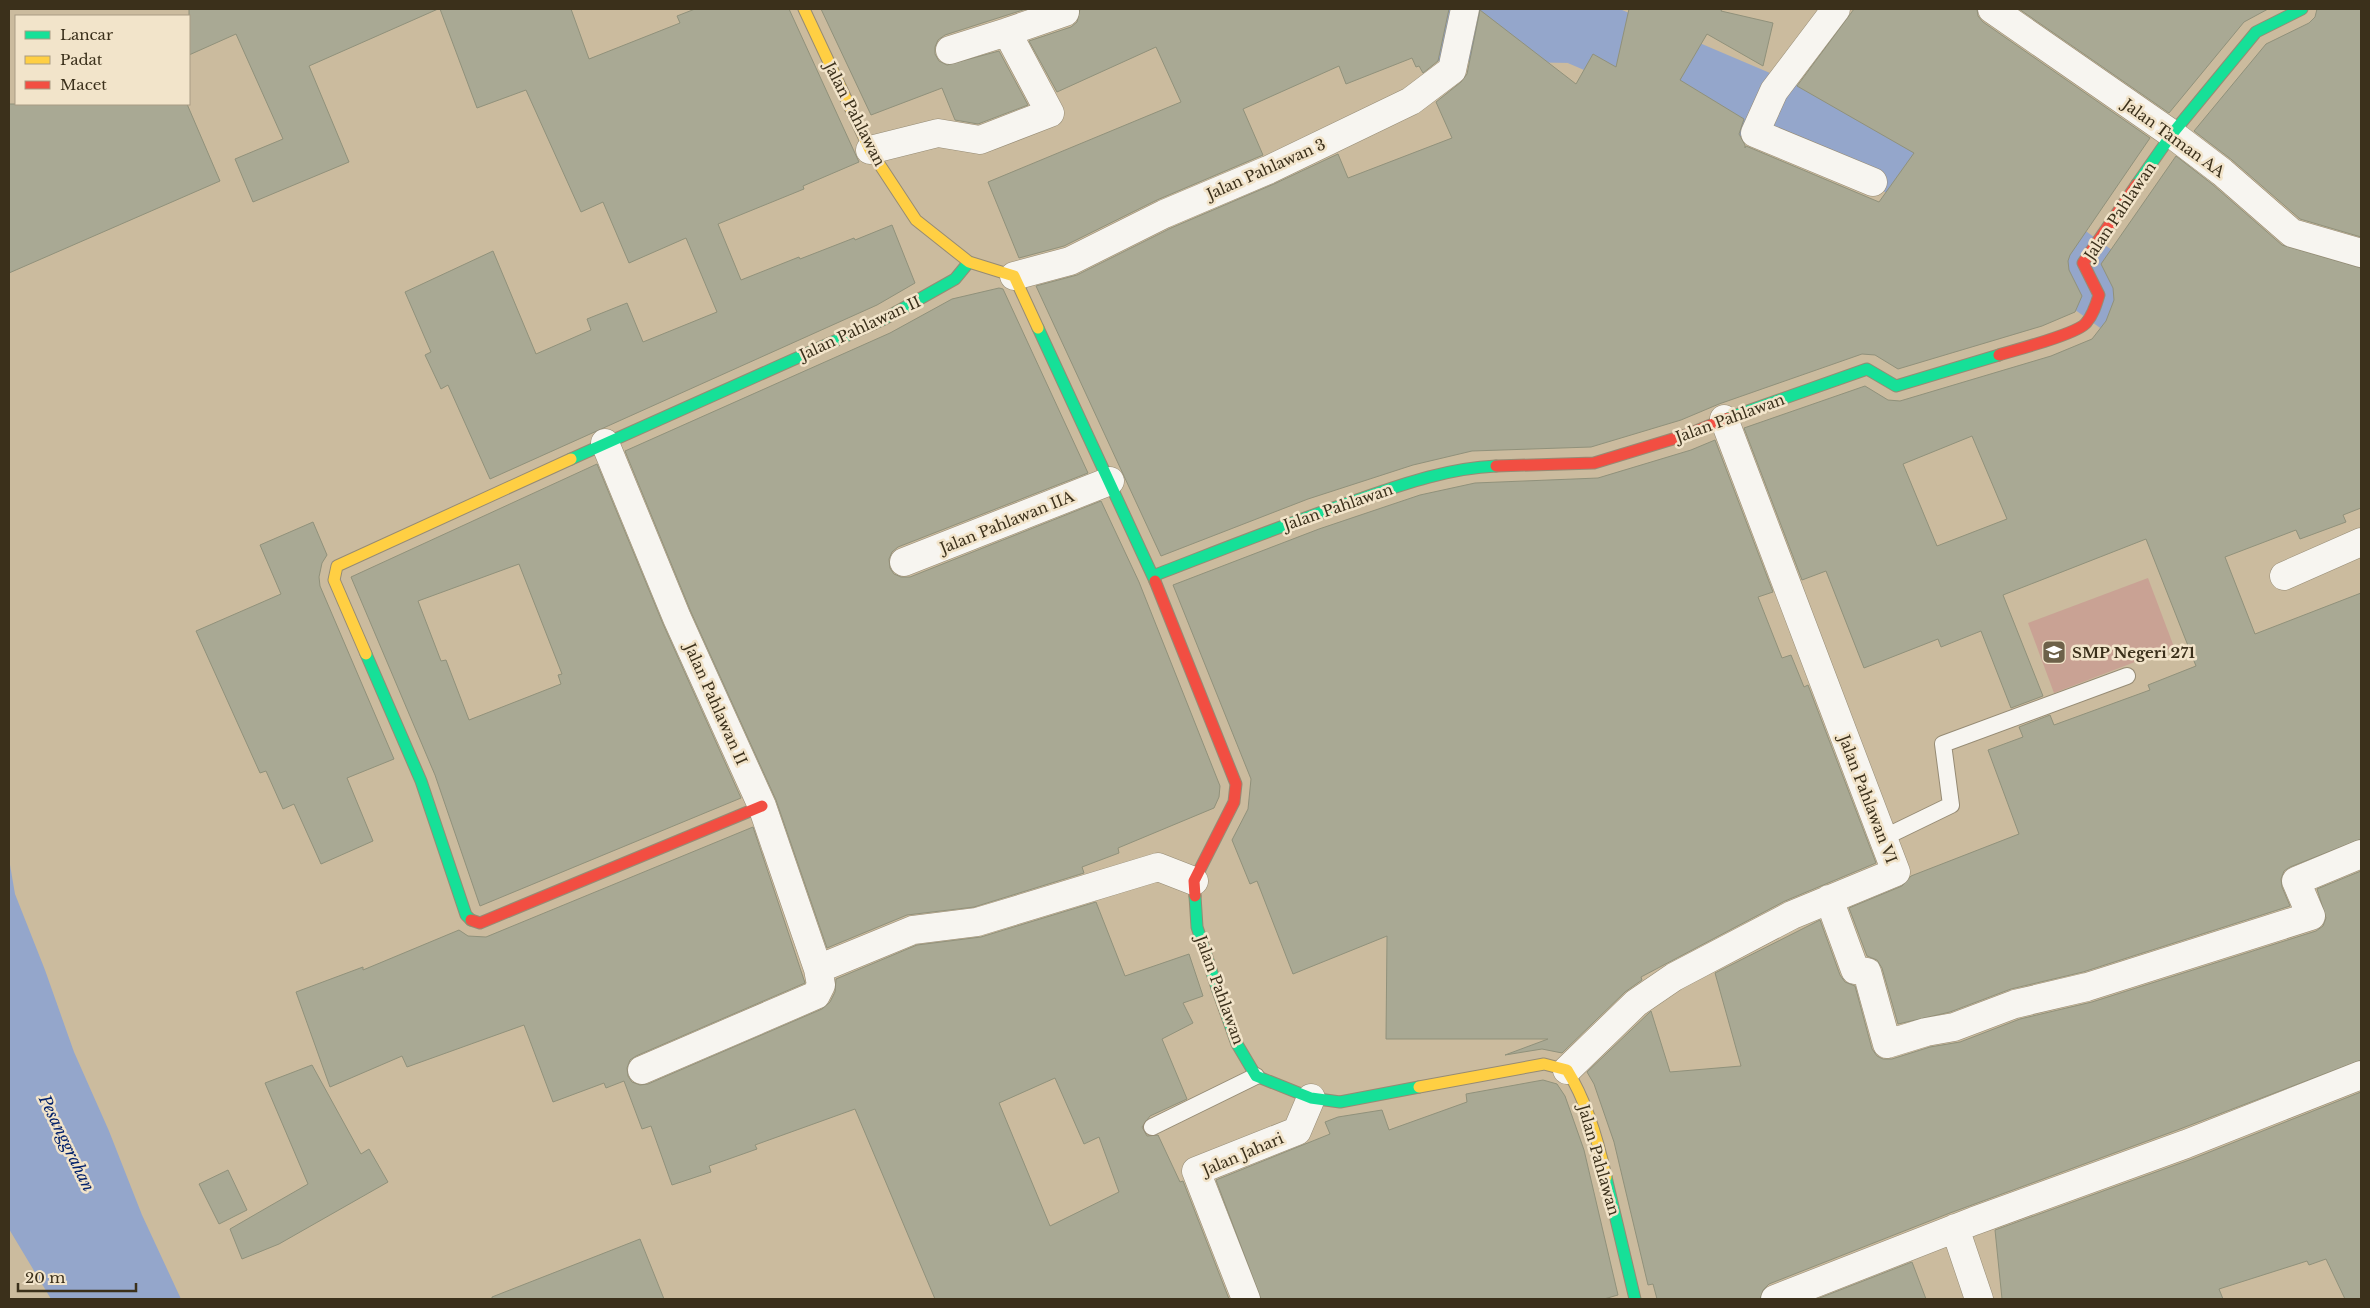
<svg xmlns="http://www.w3.org/2000/svg" width="2370" height="1308" viewBox="0 0 2370 1308" font-family="'Libre Baskerville',serif">
  <style>
    .green { fill: #c9a294 }
    .water { fill: #94a6cb }
    .lines { fill: none; stroke-linecap: round; stroke-linejoin: round }
    .river { stroke: #94a6cb; stroke-width: 70 }
    .building { fill: #a9a994; stroke: #90917b; fill-rule: evenodd }
    .lane-casing { stroke: #968b74; stroke-width: 18 }
    .street-casing { stroke: #968b74; stroke-width: 29 }
    .fast-casing { stroke: #968b74; stroke-width: 13 }
    .slow-casing { stroke: #968b74; stroke-width: 13 }
    .jam-casing { stroke: #968b74; stroke-width: 13 }
    .lane { stroke: #f7f5f0; stroke-width: 16 }
    .street { stroke: #f7f5f0; stroke-width: 28 }
    .fast { stroke: #16e098; stroke-width: 11 }
    .slow { stroke: #ffcf43; stroke-width: 11 }
    .jam { stroke: #f24e42; stroke-width: 11 }
    .labels { text-anchor: middle; dominant-baseline: central; stroke-width: 5; stroke-linejoin: round; paint-order: stroke }
    .street-label { font-size: 15px; fill: #3b301b; stroke: #f2e4ca }
    .poi-label { font-size: 15px; font-weight: bold; fill: #3b301b; stroke: #f2e4ca; text-anchor: start }
    .water-label { font-size: 16px; font-style: italic; fill: #02216b; stroke: #f2e4ca }
  </style>
  <rect width="100%" height="100%" fill="#cbbb9e"/>
  <path class="green" d="M 2148,578 L 2174,647 L 2054,693 L 2028,623 Z"/>
  <path class="water" d="M 9,859 L 15,894 L 45,970 L 74,1052 L 109,1131 L 142,1215 L 181,1299 L 51,1299 L 9,1229 Z"/>
  <g class="lines">
    <path class="river" d="M 1411,9 L 1428,26 L 1575,28 L 1812,129 L 1887,153 L 2023,229 L 2217,369 L 2297,417 L 2361,443"/>
  </g>
  <path class="building" d="M 189,9 L 438,9 L 309,66 L 349,162 L 253,202 L 235,159 L 283,139 L 236,34 L 189,55 Z
    M 440,9 L 571,9 L 589,59 L 680,23 L 677,16 L 695,9 L 789,9 L 859,162 L 803,186 L 804,189 L 718,224 L 741,280 L 799,257 L 800,259 L 854,238 L 855,240 L 892,225 L 915,283 L 877,305 L 490,479 L 448,385 L 441,389 L 425,355 L 431,352 L 405,292 L 493,251 L 536,354 L 591,330 L 587,319 L 627,303 L 643,342 L 717,312 L 686,238 L 629,263 L 603,202 L 581,212 L 526,90 L 477,108 Z
    M 821,9 L 1026,9 L 945,35 L 938,40 L 935,47 L 935,54 L 939,61 L 947,65 L 999,51 L 1028,105 L 978,124 L 955,120 L 942,88 L 871,115 Z
    M 1080,9 L 1449,9 L 1438,61 L 1423,73 L 1419,66 L 1416,67 L 1412,58 L 1346,84 L 1339,66 L 1243,109 L 1263,155 L 1157,200 L 1064,246 L 1019,258 L 988,182 L 1181,102 L 1156,47 L 1057,92 L 1029,41 L 1071,27 L 1077,22 Z
    M 1629,9 L 1722,9 L 1721,11 L 1773,23 L 1763,66 L 1707,34 L 1680,80 L 1744,119 L 1739,134 L 1745,145 L 1745,148 L 1746,146 L 1879,202 L 1914,153 L 1797,86 L 1854,9 L 1977,9 L 1978,16 L 1983,22 L 2150,138 L 2070,255 L 2068,261 L 2069,270 L 2082,296 L 2075,312 L 2042,326 L 1898,369 L 1875,355 L 1862,354 L 1719,404 L 1681,420 L 1591,447 L 1472,451 L 1413,465 L 1308,499 L 1161,556 L 1036,286 L 1077,275 L 1171,228 L 1274,184 L 1338,154 L 1348,178 L 1452,138 L 1436,102 L 1461,82 L 1467,74 L 1480,10 L 1576,84 L 1593,54 L 1616,67 Z
    M 2019,9 L 2268,9 L 2244,22 L 2169,113 Z
    M 2317,9 L 2361,9 L 2361,237 L 2300,219 L 2232,160 L 2194,131 L 2266,44 L 2309,23 L 2315,17 Z
    M 9,104 L 187,104 L 220,181 L 9,273 Z
    M 2176,156 L 2212,184 L 2282,245 L 2361,268 L 2361,508 L 2343,515 L 2346,522 L 2300,539 L 2296,530 L 2225,557 L 2255,634 L 2361,593 L 2361,839 L 2290,867 L 2284,871 L 2281,879 L 2282,887 L 2290,906 L 2083,972 L 2011,989 L 1950,1012 L 1898,1024 L 1882,968 L 1877,960 L 1867,956 L 1849,908 L 1902,886 L 1911,876 L 2019,834 L 1988,750 L 2023,737 L 2019,727 L 2050,715 L 2054,725 L 2150,690 L 2148,685 L 2196,666 L 2146,539 L 2003,595 L 2043,696 L 2011,708 L 1981,631 L 1941,647 L 1938,639 L 1864,668 L 1826,571 L 1802,580 L 1744,428 L 1865,386 L 1888,400 L 1900,401 L 2051,356 L 2092,339 L 2106,321 L 2114,300 L 2113,288 L 2101,264 ZM 1972,436 L 2007,519 L 1937,546 L 1903,464 Z
    M 999,288 L 1003,289 L 1088,473 L 898,547 L 892,552 L 889,559 L 890,568 L 894,574 L 901,577 L 910,577 L 1101,501 L 1139,582 L 1220,786 L 1219,797 L 1214,808 L 1118,848 L 1119,853 L 1082,867 L 1084,873 L 974,907 L 907,915 L 827,948 L 776,800 L 691,612 L 625,451 L 890,333 L 952,299 Z
    M 1715,440 L 1773,592 L 1758,597 L 1782,658 L 1791,655 L 1804,687 L 1808,685 L 1876,863 L 1785,901 L 1641,977 L 1642,980 L 1625,992 L 1562,1053 L 1542,1049 L 1505,1055 L 1548,1039 L 1386,1039 L 1387,936 L 1293,974 L 1257,881 L 1250,884 L 1232,840 L 1248,809 L 1251,779 L 1173,585 L 1319,529 L 1420,495 L 1475,483 L 1598,478 L 1691,450 Z
    M 597,464 L 663,624 L 741,798 L 480,906 L 435,775 L 351,577 ZM 519,564 L 562,674 L 558,675 L 561,684 L 469,720 L 446,660 L 441,661 L 418,601 Z
    M 313,522 L 327,555 L 322,563 L 319,577 L 320,586 L 394,759 L 347,778 L 373,841 L 321,864 L 294,804 L 283,809 L 266,771 L 260,773 L 196,631 L 281,594 L 260,545 Z
    M 753,827 L 805,983 L 636,1056 L 630,1060 L 627,1068 L 628,1076 L 632,1082 L 640,1085 L 648,1084 L 822,1009 L 830,1002 L 835,992 L 836,979 L 917,945 L 981,937 L 1096,902 L 1125,976 L 1189,954 L 1203,996 L 1183,1003 L 1193,1023 L 1162,1039 L 1187,1099 L 1150,1116 L 1142,1127 L 1147,1136 L 1158,1135 L 1180,1182 L 1183,1181 L 1229,1299 L 935,1299 L 855,1109 L 755,1145 L 757,1149 L 709,1166 L 711,1172 L 672,1185 L 651,1126 L 642,1129 L 624,1081 L 606,1088 L 604,1083 L 553,1102 L 524,1025 L 407,1067 L 402,1056 L 330,1087 L 296,992 L 363,967 L 363,970 L 459,930 L 468,936 L 486,937 ZM 1055,1078 L 1084,1144 L 1099,1137 L 1119,1192 L 1050,1226 L 999,1103 Z
    M 2361,871 L 2361,1060 L 2180,1129 L 1950,1213 L 1769,1284 L 1763,1290 L 1760,1299 L 1657,1299 L 1653,1284 L 1648,1285 L 1614,1142 L 1594,1084 L 1587,1072 L 1651,1011 L 1670,1072 L 1741,1066 L 1715,973 L 1820,920 L 1840,975 L 1845,982 L 1855,986 L 1872,1049 L 1877,1056 L 1883,1059 L 1892,1059 L 1930,1047 L 1960,1042 L 2020,1019 L 2092,1002 L 2316,931 L 2323,926 L 2326,918 L 2317,889 Z
    M 312,1065 L 361,1154 L 369,1149 L 388,1182 L 279,1244 L 242,1259 L 230,1229 L 308,1184 L 265,1083 Z
    M 1543,1080 L 1557,1084 L 1565,1096 L 1584,1150 L 1618,1295 L 1604,1299 L 1261,1299 L 1216,1180 L 1330,1134 L 1325,1122 L 1338,1117 L 1382,1110 L 1389,1130 L 1467,1102 L 1466,1094 Z
    M 2361,1092 L 2361,1299 L 2345,1299 L 2326,1259 L 2309,1265 L 2307,1261 L 2219,1289 L 2223,1299 L 2002,1299 L 1995,1230 L 2192,1159 Z
    M 228,1170 L 247,1210 L 219,1224 L 199,1184 Z
    M 640,1239 L 664,1299 L 492,1299 L 492,1297 Z
    M 1912,1262 L 1926,1299 L 1817,1299 Z"/>
  <g class="lines">
    <g class="lane-casing">
      <path id="lane" d="M 1883,838 L 1951,805 L 1943,744 L 2127,676
        M 1152,1127 L 1256,1076"/>
    </g>
    <g class="street-casing">
      <path id="street" d="M 1836,9 L 1774,91 L 1755,133 L 1873,182
        M 1992,9 L 2172,134 L 2222,172 L 2292,233 L 2361,253
        M 950,50 L 1007,32
        M 870,150 L 938,133 L 980,140 L 1050,113 L 1007,32 L 1065,12 L 1064,9
        M 1014,276 L 1070,261 L 1164,214 L 1268,170 L 1411,101 L 1452,70 L 1465,9
        M 605,443 L 677,618 L 762,806 L 818,969
        M 904,562 L 1110,481
        M 2284,576 L 2361,542
        M 1829,899 L 1855,970 L 1867,972 L 1887,1044 L 1926,1032 L 1954,1027 L 2015,1004 L 2087,987 L 2311,916 L 2296,881 L 2361,854
        M 642,1070 L 816,995 L 821,985 L 818,969 L 913,930 L 977,922 L 1158,867 L 1194,881
        M 1567,1070 L 1636,1003 L 1674,977 L 1792,915 L 1896,872 L 1724,419
        M 1955,1228 L 1979,1299
        M 1246,1299 L 1196,1171 L 1297,1131 L 1311,1098
        M 1775,1299 L 1974,1221 L 2186,1144 L 2361,1075"/>
    </g>
    <g class="fast-casing">
      <path id="fast" d="M 2137,184 L 2172,134 L 2256,32 L 2302,9
        M 1038,328 L 1155,581
        M 1728,418 L 1867,369 L 1896,386 L 1999,355
        M 571,459 L 884,319 L 955,279 L 969,262
        M 1153,576 C 1223,549 1292,521 1363,498 C 1406,483 1450,468 1496,466
        M 366,654 L 421,781 L 466,915 L 471,920
        M 1195,896 L 1197,927 L 1217,988 L 1237,1044 L 1256,1076 L 1311,1098 L 1340,1102 L 1419,1087
        M 1606,1177 L 1635,1299"/>
    </g>
    <g class="slow-casing">
      <path id="slow" d="M 804,9 L 870,150 L 916,220 L 969,262 L 1014,276 L 1038,328
        M 366,654 L 334,580 L 337,566 L 571,459
        M 1419,1087 L 1544,1064 L 1567,1070 C 1587,1102 1598,1140 1606,1177"/>
    </g>
    <g class="jam-casing">
      <path id="jam" d="M 1999,355 C 2015,350 2077,334 2086,323 C 2093,315 2096,305 2099,295 L 2083,263 L 2137,184
        M 1496,466 L 1594,463 L 1686,435 L 1728,418
        M 1155,581 L 1236,784 L 1234,802 L 1194,881 L 1195,896
        M 471,920 L 480,923 L 762,806"/>
    </g>
    <use href="#lane" class="lane"/>
    <use href="#street" class="street"/>
    <use href="#fast" class="fast"/>
    <use href="#slow" class="slow"/>
    <use href="#jam" class="jam"/>
  </g>
  <defs>
    <g id="school-square" transform="scale(1.25)"><rect x="-9" y="-9" width="18" height="18" rx="4" fill="#6d6149" stroke="#f2e4ca"/><path d="M0-5L7-2L0 1L-7-2ZM-4 1L0 2.5L4 1V4Q0 6-4 4Z" fill="#fff"/></g>
  </defs>
  <g fill-rule="evenodd">
    <use href="#school-square" x="2054" y="652"/>
  </g>
  <g class="labels">
    <g class="street-label">
      <text transform="translate(855 114) rotate(63)">Jalan Pahlawan</text>
      <text transform="translate(2174 138) rotate(36)">Jalan Taman AA</text>
      <text transform="translate(1266 169) rotate(-24)">Jalan Pahlawan 3</text>
      <text transform="translate(2120 211) rotate(-56)">Jalan Pahlawan</text>
      <text transform="translate(860 328) rotate(-25)">Jalan Pahlawan II</text>
      <text transform="translate(1730 418) rotate(-20)">Jalan Pahlawan</text>
      <text transform="translate(1338 507) rotate(-19)">Jalan Pahlawan</text>
      <text transform="translate(1007 522) rotate(-22)">Jalan Pahlawan IIA</text>
      <text transform="translate(716 704) rotate(66)">Jalan Pahlawan II</text>
      <text transform="translate(1868 799) rotate(69)">Jalan Pahlawan VI</text>
      <text transform="translate(1220 990) rotate(70)">Jalan Pahlawan</text>
      <text transform="translate(1243 1154) rotate(-23)">Jalan Jahari</text>
      <text transform="translate(1599 1160) rotate(74)">Jalan Pahlawan</text>
    </g>
    <g class="poi-label">
      <text x="2072" y="652">SMP Negeri 271</text>
    </g>
    <g class="water-label">
      <text transform="translate(67 1143) rotate(64)">Pesanggrahan</text>
    </g>
  </g>
  <rect width="2370" height="1308" fill="none" stroke="#3b301b" stroke-width="20"/>
  <rect x="15" y="15" width="175" height="90" fill="#f2e4ca" stroke="#a99c84"/>
  <rect x="25" y="31" width="25" height="8" fill="#16e098" stroke="#a99c84"/>
  <text x="60" y="40" font-size="15" fill="#3b301b">Lancar</text>
  <rect x="25" y="56" width="25" height="8" fill="#ffcf43" stroke="#a99c84"/>
  <text x="60" y="65" font-size="15" fill="#3b301b">Padat</text>
  <rect x="25" y="81" width="25" height="8" fill="#f24e42" stroke="#a99c84"/>
  <text x="60" y="90" font-size="15" fill="#3b301b">Macet</text>
  <path d="M18 1283v8h118v-8" fill="none" stroke="#3b301b" stroke-width="2.5"/>
  <text x="25" y="1283" font-size="15" fill="#3b301b" stroke="#f2e4ca" stroke-width="4" paint-order="stroke">20 m</text>
</svg>
